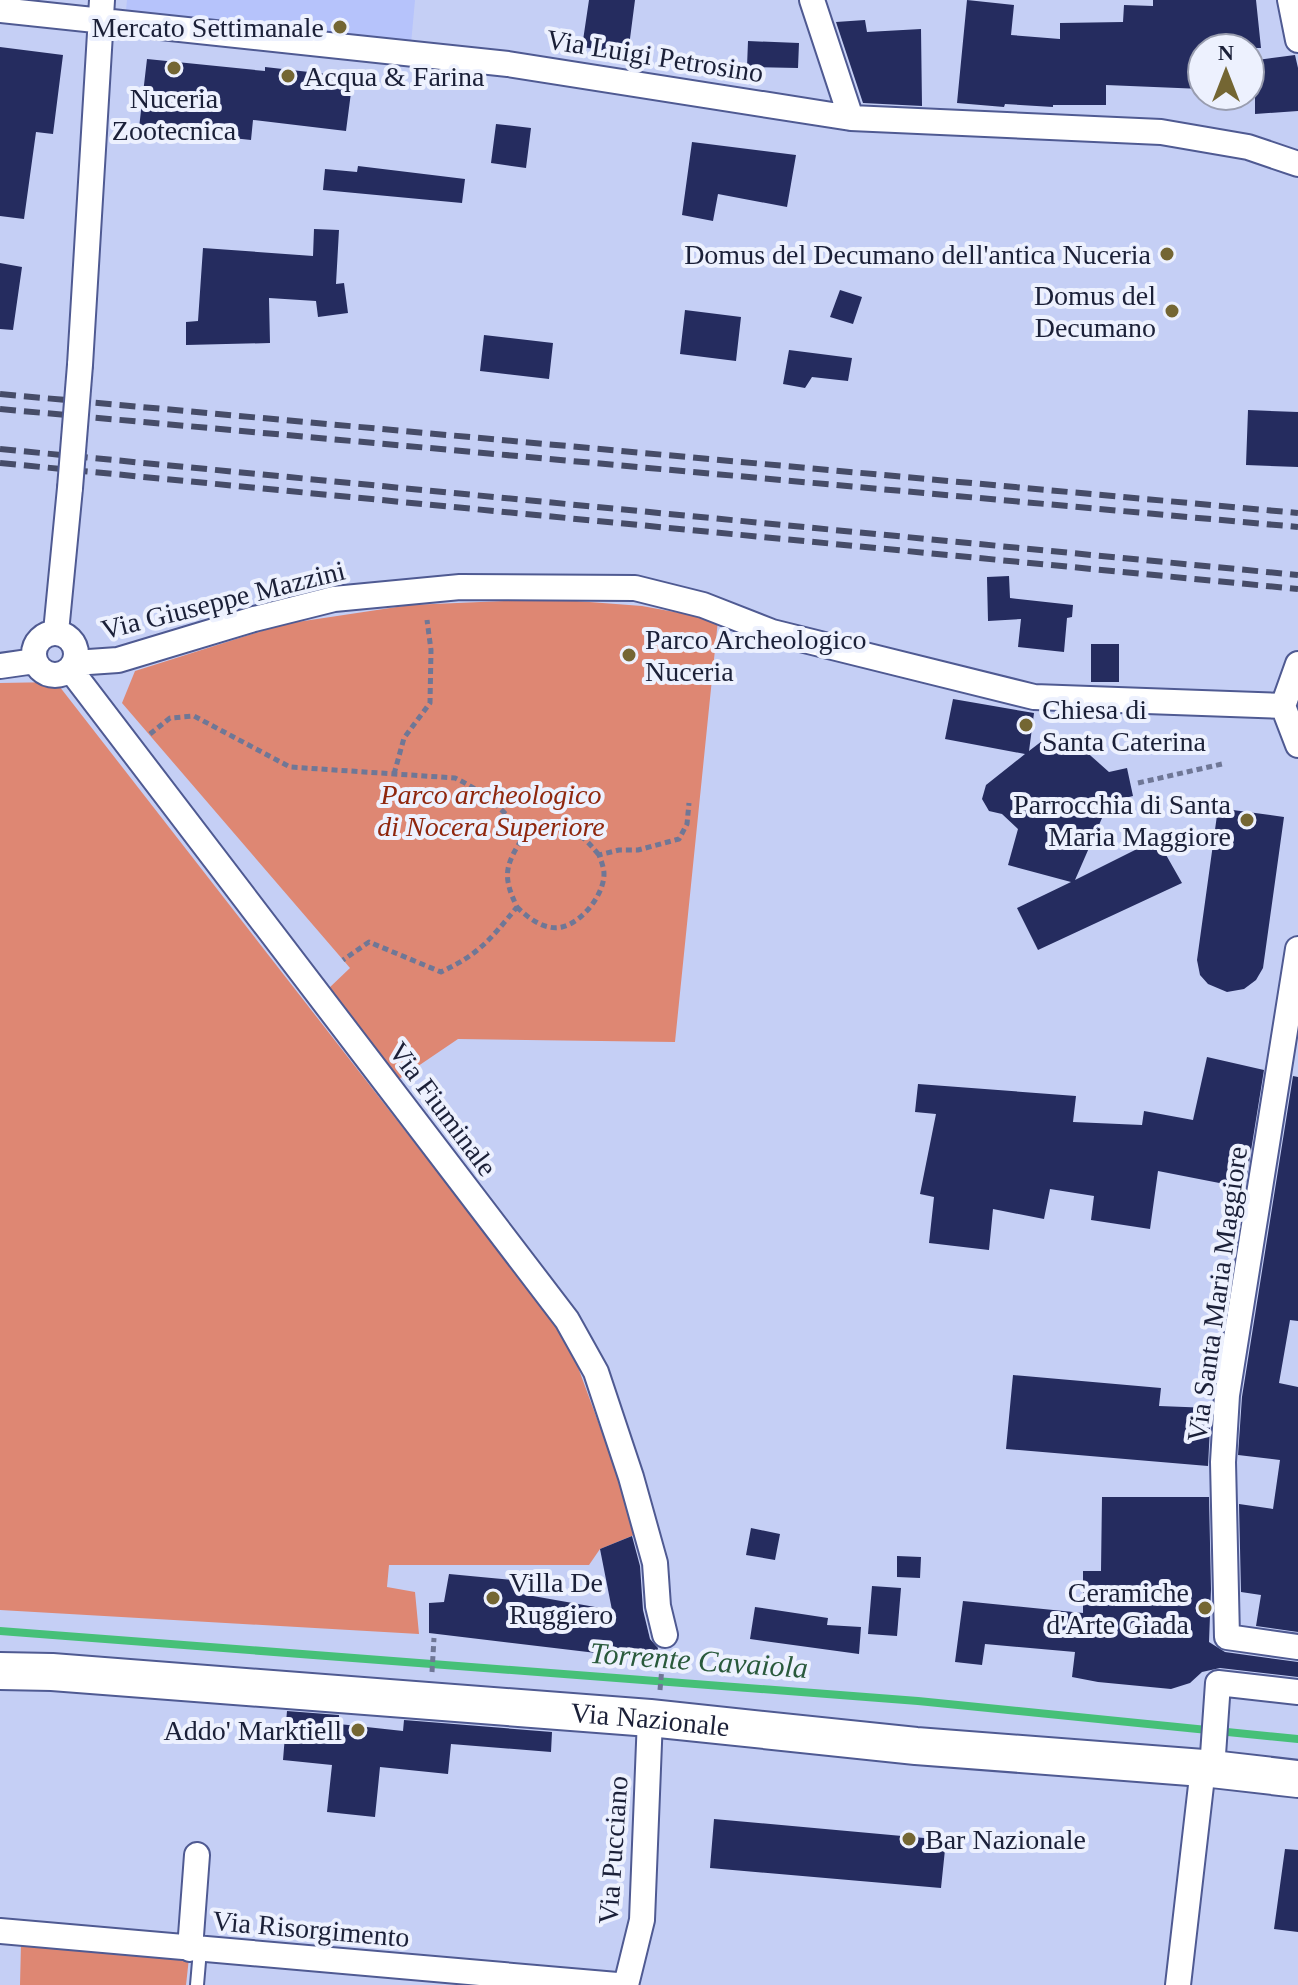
<svg xmlns="http://www.w3.org/2000/svg" width="1298" height="1985" viewBox="0 0 1298 1985" font-family="Georgia,serif">
  <style>
    .built { fill: #b6c3fb }
    .green { fill: #de8773 }
    .lines { fill: none; stroke-linecap: round; stroke-linejoin: round }
    .stream { stroke: #46c078; stroke-width: 8 }
    .building { fill: #252c5f }
    .lane-casing { stroke: #4f5a92; stroke-width: 16 }
    .street-casing { stroke: #4f5a92; stroke-width: 28 }
    .primary-casing { stroke: #4f5a92; stroke-width: 40 }
    .path { stroke: #6f7796; stroke-width: 5; stroke-dasharray: 6 4; stroke-linecap: butt }
    .lane { stroke: #fff; stroke-width: 12 }
    .street { stroke: #fff; stroke-width: 24 }
    .primary { stroke: #fff; stroke-width: 36 }
    .rail { stroke: #464c68; stroke-width: 6; stroke-dasharray: 16 8; stroke-linecap: butt }
    .street-bridge-casing { stroke: #4f5a92; stroke-width: 28; stroke-linecap: butt }
    .street-bridge { stroke: #fff; stroke-width: 24 }
    .poi-dot { fill: #746633; stroke: #edf1fe; stroke-width: 3 }
    .labels { text-anchor: middle; dominant-baseline: central; stroke-width: 8; stroke-linejoin: round; paint-order: stroke }
    .poi-label { font-size: 28px; fill: #1b2038; stroke: #edf1fe; text-anchor: end }
    .street-label { font-size: 28px; fill: #1b2038; stroke: #edf1fe }
    .park-label { font-size: 28px; font-style: italic; fill: #8f260d; stroke: #edf1fe }
    .water-label { font-size: 30px; font-style: italic; fill: #2a5a3c; stroke: #edf1fe }
  </style>
  <rect width="100%" height="100%" fill="#c5cff5"/>
  <path class="built" d="M 127,0 L 415,0 L 411,44 L 126,10 Z"/>
  <path class="green" d="M 550,599 L 642,606 L 718,620 L 675,1042 L 458,1039 L 399,1079 L 328,989 L 350,968 L 122,703 L 135,671 L 284,624 L 410,605 Z
    M 56,682 L 568,1340 L 639,1533 L 600,1549 L 589,1565 L 389,1565 L 387,1587 L 415,1592 L 419,1634 L 0,1610 L 0,683 Z
    M 21,1944 L 190,1949 L 186,1985 L 20,1985 Z"/>
  <g class="lines">
    <path class="stream" d="M 0,1631 L 918,1701 L 1298,1739"/>
  </g>
  <path class="building" d="M 589,0 L 635,0 L 628,54 L 582,47 Z
    M 967,0 L 1014,5 L 1011,35 L 1060,39 L 1060,23 L 1123,22 L 1124,5 L 1153,6 L 1153,0 L 1256,0 L 1261,48 L 1202,48 L 1202,89 L 1106,85 L 1106,105 L 1053,105 L 1053,107 L 1005,104 L 1004,107 L 957,103 Z
    M 865,20 L 867,32 L 921,29 L 922,106 L 863,103 L 836,22 Z
    M 748,41 L 799,43 L 798,68 L 747,67 Z
    M 0,47 L 63,55 L 53,134 L 36,132 L 24,219 L 0,216 Z
    M 1295,55 L 1298,68 L 1298,111 L 1255,114 L 1255,83 L 1250,82 L 1250,61 Z
    M 147,59 L 265,71 L 265,67 L 353,77 L 346,131 L 253,120 L 251,140 L 139,128 Z
    M 496,124 L 531,128 L 526,168 L 491,163 Z
    M 692,142 L 796,155 L 787,207 L 718,194 L 713,221 L 682,215 Z
    M 358,166 L 465,179 L 462,203 L 323,190 L 325,169 L 357,172 Z
    M 314,229 L 339,230 L 336,284 L 344,283 L 348,313 L 318,317 L 316,301 L 269,298 L 270,343 L 186,345 L 186,322 L 198,321 L 203,248 L 313,256 Z
    M 0,263 L 22,267 L 13,330 L 0,329 Z
    M 840,290 L 862,297 L 853,324 L 830,317 Z
    M 685,310 L 741,317 L 736,361 L 680,354 Z
    M 484,335 L 553,343 L 549,379 L 480,371 Z
    M 789,350 L 852,358 L 848,381 L 812,377 L 805,388 L 783,384 Z
    M 1248,410 L 1298,412 L 1298,467 L 1246,465 Z
    M 1009,576 L 1010,598 L 1073,605 L 1072,617 L 1067,618 L 1064,652 L 1018,647 L 1021,619 L 988,621 L 987,577 Z
    M 1091,644 L 1119,644 L 1119,682 L 1091,682 Z
    M 953,699 L 1034,713 L 1029,751 L 1042,741 L 1082,748 L 1109,772 L 1127,768 L 1133,796 L 1109,802 L 1075,880 L 1157,839 L 1182,883 L 1038,950 L 1017,908 L 1071,882 L 1008,865 L 1018,829 L 1002,814 L 989,811 L 982,799 L 986,785 L 1025,754 L 945,739 Z
    M 1218,808 L 1284,817 L 1263,968 L 1256,980 L 1244,989 L 1227,992 L 1208,984 L 1200,975 L 1197,960 Z
    M 1207,1057 L 1264,1070 L 1245,1188 L 1158,1171 L 1150,1229 L 1091,1220 L 1094,1196 L 1050,1189 L 1044,1219 L 993,1209 L 989,1250 L 929,1243 L 934,1197 L 920,1194 L 936,1114 L 915,1112 L 918,1084 L 1076,1096 L 1073,1122 L 1142,1125 L 1144,1111 L 1193,1120 Z
    M 1293,1076 L 1298,1077 L 1298,1321 L 1290,1320 L 1279,1383 L 1298,1387 L 1298,1632 L 1256,1626 L 1261,1595 L 1241,1592 L 1239,1504 L 1273,1509 L 1280,1460 L 1238,1455 L 1242,1397 Z
    M 1013,1375 L 1161,1388 L 1159,1406 L 1211,1408 L 1208,1466 L 1006,1449 Z
    M 1102,1497 L 1209,1497 L 1211,1589 L 1209,1642 L 1225,1652 L 1298,1662 L 1298,1677 L 1220,1668 L 1202,1672 L 1190,1683 L 1171,1689 L 1098,1682 L 1072,1677 L 1075,1652 L 985,1644 L 982,1665 L 955,1662 L 963,1601 L 1083,1613 L 1083,1571 L 1101,1571 Z
    M 751,1528 L 780,1534 L 775,1560 L 746,1555 Z
    M 632,1536 L 640,1566 L 643,1610 L 650,1639 L 658,1648 L 655,1660 L 429,1633 L 429,1603 L 444,1602 L 449,1574 L 514,1580 L 516,1593 L 612,1610 L 600,1549 Z
    M 897,1556 L 921,1557 L 920,1578 L 897,1577 Z
    M 872,1586 L 901,1588 L 897,1636 L 868,1634 Z
    M 755,1607 L 828,1618 L 827,1625 L 861,1627 L 859,1654 L 750,1639 Z
    M 287,1711 L 339,1715 L 339,1724 L 403,1731 L 404,1720 L 552,1732 L 551,1752 L 451,1744 L 448,1774 L 380,1767 L 375,1817 L 327,1812 L 332,1765 L 283,1760 Z
    M 714,1819 L 946,1840 L 941,1888 L 710,1868 Z
    M 1285,1849 L 1298,1850 L 1298,1932 L 1274,1929 Z"/>
  <g class="lines">
    <g class="lane-casing">
      <path id="lane" d="M 197,1985 L 200,1950"/>
    </g>
    <g class="street-casing">
      <path id="street" d="M 812,0 L 851,118
        M 1290,0 L 1298,40
        M 0,10 L 508,64 L 851,118 L 1161,132 L 1248,147 L 1298,164
        M 80,365 L 102,0
        M 56,632 L 70,488
        M34 654a21 21 0 1 1 42 0a21 21 0 1 1-42 0Z
        M 74,663 L 118,660 L 254,619 L 334,599 L 460,587 L 635,588 L 703,605 L 772,632 L 1034,697 L 1283,706
        M 1298,664 L 1283,706 L 1298,745
        M 0,666 L 35,661
        M 70,669 L 567,1320 L 596,1372 L 631,1477 L 655,1563 L 658,1606 L 665,1635
        M 1298,949 L 1227,1395 L 1223,1462 L 1227,1637 L 1298,1647
        M 1212,1769 L 1218,1683 L 1298,1692
        M 0,1931 L 617,1985
        M 190,1949 L 197,1855
        M 626,1985 L 642,1920 L 650,1718
        M 1178,1985 L 1203,1768"/>
    </g>
    <g class="primary-casing">
      <g id="primary">
        <path id="s1" d="M 0,1671 L 52,1672 L 650,1718 L 916,1746 L 1203,1768 L 1298,1779"/>
      </g>
    </g>
    <path class="path" d="M 150,734 L 170,718 L 194,716 L 290,767 L 455,778 C 483,791 506,811 524,836 C 505,865 502,876 517,907 C 490,940 479,954 441,972 L 369,942 L 343,960
      M 394,774 L 404,738 L 430,703 L 431,650 L 427,620
      M 1138,783 L 1222,764
      M 524,836 C 561,822 573,823 599,855
      M 517,907 C 528,918 545,931 562,927 C 583,922 604,894 604,874 C 604,868 601,860 599,855 L 619,850 L 638,850 L 679,839 L 687,824 L 689,803
      M 432,1672 L 434,1638
      M 660,1690 L 663,1656"/>
    <use href="#lane" class="lane"/>
    <use href="#street" class="street"/>
    <use href="#primary" class="primary"/>
    <path class="rail" d="M 0,394 L 1298,513
      M 0,409 L 1298,527
      M 0,449 L 1298,575
      M 0,463 L 1298,589"/>
    <g class="street-bridge-casing">
      <path id="street-bridge" d="M 70,488 L 80,365"/>
    </g>
    <use href="#street-bridge" class="street-bridge"/>
  </g>
  <g class="poi-dot">
    <circle cx="340" cy="27" r="8"/>
    <circle cx="174" cy="68" r="8"/>
    <circle cx="288" cy="76" r="8"/>
    <circle cx="1167" cy="254" r="8"/>
    <circle cx="1172" cy="311" r="8"/>
    <circle cx="629" cy="655" r="8"/>
    <circle cx="1026" cy="725" r="8"/>
    <circle cx="1247" cy="820" r="8"/>
    <circle cx="493" cy="1598" r="8"/>
    <circle cx="1205" cy="1608" r="8"/>
    <circle cx="358" cy="1730" r="8"/>
    <circle cx="909" cy="1839" r="8"/>
  </g>
  <g class="labels">
    <g class="poi-label">
      <text x="324" y="27">Mercato Settimanale</text>
      <text x="304" y="76" text-anchor="start">Acqua &amp; Farina</text>
      <text x="174" y="98" text-anchor="middle">Nuceria<tspan x="174" dy="32">Zootecnica</tspan></text>
      <text x="1151" y="254">Domus del Decumano dell'antica Nuceria</text>
      <text x="1156" y="295">Domus del<tspan x="1156" dy="32">Decumano</tspan></text>
      <text x="645" y="639" text-anchor="start">Parco Archeologico<tspan x="645" dy="32">Nuceria</tspan></text>
      <text x="1042" y="709" text-anchor="start">Chiesa di<tspan x="1042" dy="32">Santa Caterina</tspan></text>
      <text x="1231" y="804">Parrocchia di Santa<tspan x="1231" dy="32">Maria Maggiore</tspan></text>
      <text x="509" y="1582" text-anchor="start">Villa De<tspan x="509" dy="32">Ruggiero</tspan></text>
      <text x="1189" y="1592">Ceramiche<tspan x="1189" dy="32">d'Arte Giada</tspan></text>
      <text x="342" y="1730">Addo' Marktiell</text>
      <text x="925" y="1839" text-anchor="start">Bar Nazionale</text>
    </g>
    <g class="street-label">
      <text transform="translate(655 56) rotate(9)">Via Luigi Petrosino</text>
      <text transform="translate(223 600) rotate(-14)">Via Giuseppe Mazzini</text>
      <text transform="translate(443 1109) rotate(53)">Via Fiuminale</text>
      <text transform="translate(1217 1294) rotate(-82)">Via Santa Maria Maggiore</text>
      <text stroke="none"><textPath href="#s1" startOffset="652">Via Nazionale</textPath></text>
      <text transform="translate(613 1850) rotate(-86)">Via Pucciano</text>
      <text transform="translate(311 1929) rotate(5)">Via Risorgimento</text>
    </g>
    <g class="park-label">
      <text x="491" y="794">Parco archeologico<tspan x="491" dy="32">di Nocera Superiore</tspan></text>
    </g>
    <g class="water-label">
      <text transform="translate(699 1660) rotate(4)">Torrente Cavaiola</text>
    </g>
  </g>
  <g transform="translate(1226 72)"><circle r="38" fill="#edf1fe" stroke="#999daf" stroke-width="2"/>
  <path d="M0-6L14 30L0 20L-14 30Z" fill="#746633"/>
  <text y="-12" font-size="22" font-weight="bold" text-anchor="middle" fill="#1b2038">N</text>
  </g>
</svg>
